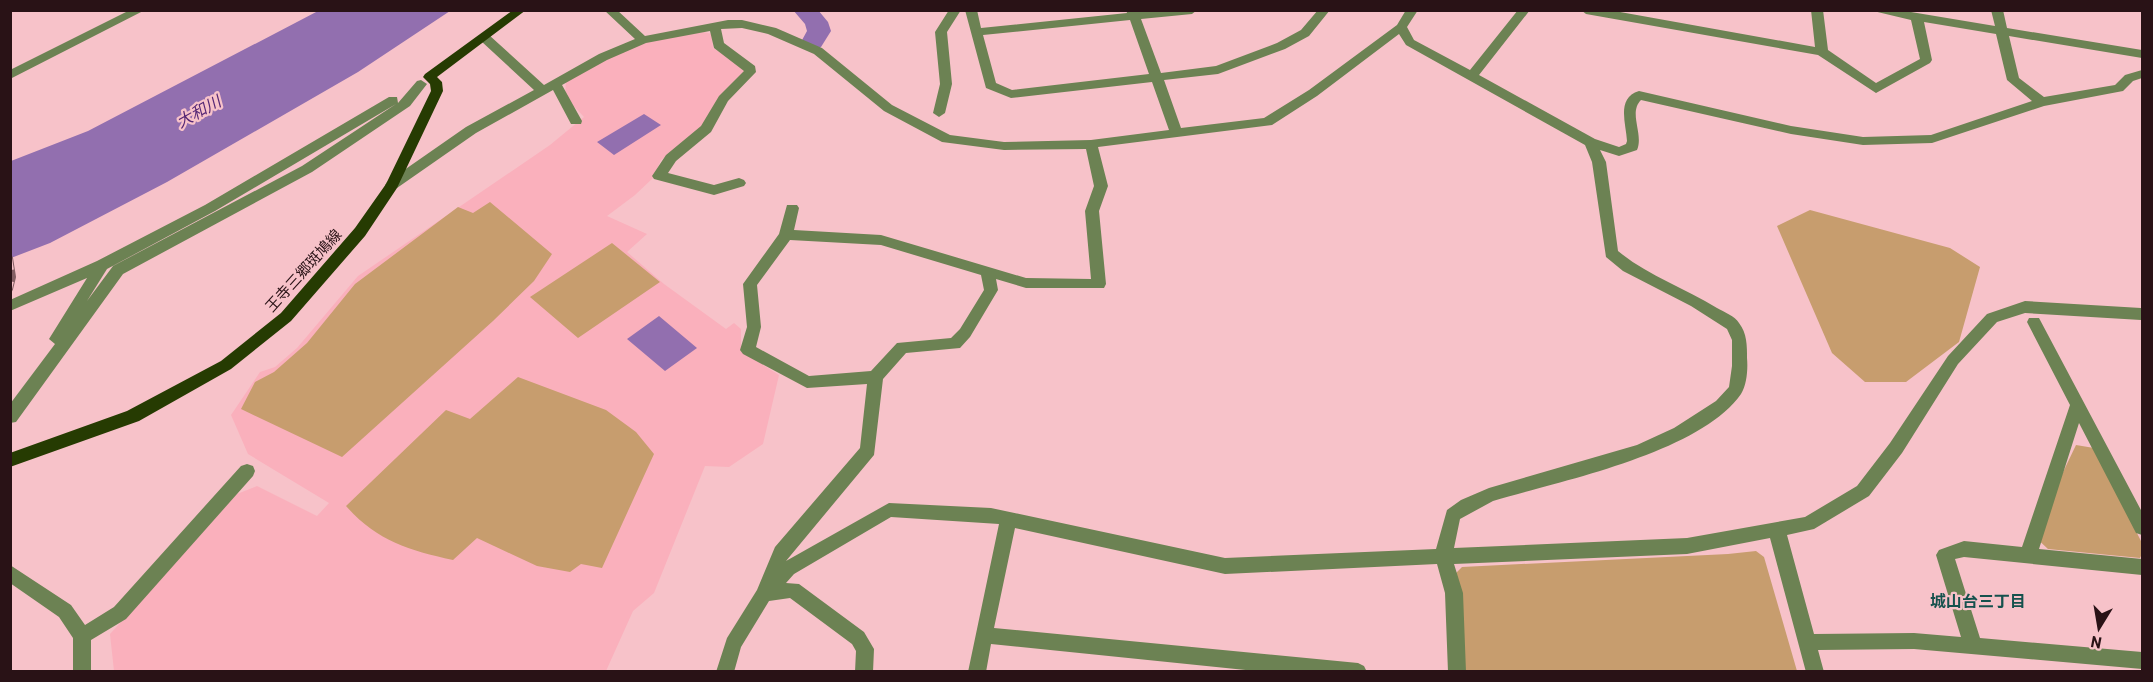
<svg xmlns="http://www.w3.org/2000/svg" width="2153" height="682" viewBox="0 0 2153 682" font-family="Barlow,'Noto Sans JP',sans-serif">
  <style>
    .built { fill: #fab0bc }
    .green { fill: #c79d6e }
    .water { fill: #926faf }
    .lines { fill: none; stroke-linecap: round; stroke-linejoin: round }
    .river { fill: #926faf; fill-rule: evenodd }
    .minor { fill: #6c8253; fill-rule: evenodd }
    .major { fill: #263b02; fill-rule: evenodd }
    .rail-casing { stroke: #835f64; stroke-width: 6 }
    .rail { stroke: #f7c2c9; stroke-width: 4; stroke-dasharray: 12; stroke-linecap: butt }
    .labels { text-anchor: middle; dominant-baseline: central; stroke-width: 4.5; stroke-linejoin: round; paint-order: stroke }
    .street-label { font-size: 15px; fill: #291216; stroke: #f7c2c9 }
    .water-label { font-size: 16px; font-style: italic; fill: #552775; stroke: #f7c2c9 }
    .neighbourhood-label { font-size: 16px; font-weight: bold; fill: #15514d; stroke: #f7c2c9 }
  </style>
  <rect width="100%" height="100%" fill="#f7c2c9"/>
  <path class="built" d="M 704,32 L 712,34 L 713,48 L 744,67 L 744,74 L 701,130 L 661,160 L 653,178 L 635,195 L 607,216 L 647,234 L 627,252 L 664,284 L 726,329 L 734,323 L 741,329 L 741,351 L 779,375 L 763,444 L 729,467 L 705,466 L 654,593 L 633,611 L 606,671 L 114,671 L 110,634 L 237,494 L 257,486 L 317,516 L 329,503 L 248,454 L 231,415 L 260,372 L 275,367 L 297,348 L 358,276 L 550,145 L 584,117 L 565,97 L 566,79 L 630,47 L 653,39 Z"/>
  <path class="green" d="M 490,202 L 552,254 L 534,281 L 493,321 L 342,457 L 241,409 L 255,382 L 274,372 L 307,343 L 355,284 L 458,207 L 473,213 Z
    M 1810,210 L 1950,248 L 1980,267 L 1959,342 L 1906,382 L 1865,382 L 1832,353 L 1777,226 Z
    M 612,243 L 660,282 L 578,338 L 530,297 Z
    M 518,377 L 606,410 L 636,432 L 654,454 L 602,568 L 581,564 L 570,572 L 537,566 L 477,538 L 453,560 C 408,550 377,541 346,506 L 446,410 L 470,419 Z
    M 2076,445 L 2094,448 L 2142,543 L 2142,554 L 2140,558 L 2048,549 L 2033,535 Z
    M 1756,551 L 1764,557 L 1797,671 L 1462,671 L 1453,576 L 1462,567 L 1728,554 Z"/>
  <path class="water" d="M 318,11 L 450,11 L 358,72 L 167,182 L 50,243 L 11,258 L 11,161 L 88,131 Z
    M 644,114 L 661,125 L 614,155 L 597,142 Z
    M 659,316 L 697,348 L 665,371 L 627,339 Z"/>
  <g class="lines">
    <path class="river" d="M 793,10 L 818,10 L 828,22 L 831,31 L 821,47 L 813,49 L 805,47 L 801,42 L 807,31 L 805,24 Z"/>
    <path class="minor" d="M 130,10 L 145,10 L 10,79 L 10,70 Z
      M 604,10 L 617,10 L 645,36 L 728,20 L 742,20 L 776,28 L 822,48 L 892,105 L 950,135 L 1004,142 L 1091,140 L 1169,130 L 1152,82 L 1011,98 L 986,88 L 965,10 L 977,10 L 981,28 L 1127,13 L 1126,10 L 1197,10 L 1192,14 L 1141,19 L 1161,73 L 1216,66 L 1277,43 L 1301,30 L 1318,10 L 1330,10 L 1309,36 L 1285,49 L 1218,74 L 1164,80 L 1181,128 L 1264,118 L 1309,90 L 1397,25 L 1406,10 L 1418,10 L 1407,27 L 1414,40 L 1470,70 L 1518,10 L 1530,10 L 1479,75 L 1595,139 L 1619,147 L 1626,144 L 1627,141 C 1626,123 1616,98 1639,91 L 1791,126 L 1863,137 L 1931,135 L 2032,101 L 2007,80 L 1996,34 L 1924,22 L 1932,60 L 1930,63 L 1876,93 L 1818,55 L 1586,14 L 1581,10 L 1609,10 L 1815,47 L 1811,10 L 1823,10 L 1828,50 L 1876,83 L 1920,59 L 1911,20 L 1869,10 L 1899,10 L 1995,26 L 1991,10 L 2003,10 L 2007,28 L 2142,50 L 2142,58 L 2009,36 L 2019,78 L 2044,97 L 2115,85 L 2125,75 L 2142,70 L 2142,78 L 2133,81 L 2123,91 L 2044,106 L 1932,143 L 1863,145 L 1791,134 L 1641,100 C 1628,113 1644,134 1637,150 L 1619,156 L 1600,150 L 1606,162 L 1618,251 C 1647,275 1684,288 1717,308 C 1724,312 1735,316 1739,323 C 1747,333 1747,346 1747,358 C 1748,368 1747,385 1741,394 C 1700,453 1560,481 1493,501 L 1460,519 L 1454,548 L 1687,538 L 1805,517 L 1857,486 L 1890,443 L 1948,356 L 1987,314 L 2025,301 L 2141,308 L 2141,320 L 2025,313 L 1997,322 L 1958,364 L 1902,453 L 1869,496 L 1814,529 L 1787,535 L 1814,634 L 1914,633 L 1961,637 L 1936,555 L 1939,550 L 1964,541 L 2022,547 L 2070,405 L 2027,322 L 2029,318 L 2039,318 L 2142,512 L 2142,535 L 2136,533 L 2079,423 L 2039,549 L 2142,559 L 2142,575 L 1964,557 L 1955,559 L 1980,638 L 2142,652 L 2142,669 L 1914,649 L 1818,650 L 1824,672 L 1806,672 L 1770,538 L 1687,554 L 1454,564 L 1463,593 L 1466,672 L 1448,672 L 1445,593 L 1437,564 L 1225,574 L 1015,528 L 994,628 L 1358,663 L 1364,666 L 1367,672 L 1265,672 L 991,644 L 986,672 L 968,672 L 999,524 L 891,517 L 794,574 L 786,583 L 799,584 L 864,632 L 874,649 L 873,672 L 855,672 L 856,651 L 852,644 L 790,598 L 769,601 L 741,647 L 734,672 L 716,672 L 727,638 L 757,590 L 775,547 L 860,448 L 867,384 L 807,388 L 743,354 L 740,350 L 747,327 L 743,284 L 779,234 L 787,205 L 797,205 L 799,208 L 794,230 L 881,235 L 1026,278 L 1091,279 L 1085,211 L 1094,186 L 1086,149 L 1004,150 L 942,142 L 884,111 L 814,54 L 768,34 L 742,28 L 721,29 L 724,43 L 755,66 L 756,72 L 728,101 L 711,132 L 676,161 L 668,173 L 714,185 L 739,178 L 744,180 L 746,183 L 744,186 L 714,195 L 654,179 L 652,176 L 666,155 L 701,126 L 719,96 L 744,71 L 714,48 L 710,31 L 646,43 L 607,60 L 562,85 L 582,121 L 581,124 L 571,124 L 553,90 L 476,133 L 397,188 L 387,188 L 385,185 L 387,182 L 466,127 L 534,90 L 481,41 L 481,35 L 489,35 L 544,85 L 599,54 L 635,39 ZM 1130,20 L 1149,74 L 1012,90 L 996,83 L 983,35 ZM 1399,34 L 1406,45 L 1585,145 L 1592,162 L 1606,257 L 1623,271 L 1691,306 L 1727,329 L 1732,340 L 1732,366 L 1729,387 L 1716,401 L 1674,428 L 1637,445 L 1489,488 L 1461,500 L 1447,510 L 1436,549 L 1225,558 L 991,508 L 889,503 L 786,561 L 874,455 L 883,379 L 906,353 L 960,348 L 970,337 L 998,290 L 996,279 L 1026,288 L 1104,288 L 1106,284 L 1099,211 L 1108,186 L 1098,147 L 1272,125 L 1317,96 ZM 790,240 L 881,245 L 981,275 L 984,290 L 960,329 L 951,338 L 897,343 L 871,371 L 809,376 L 756,347 L 761,327 L 757,285 Z
      M 949,10 L 961,10 L 947,32 L 952,84 L 945,113 L 939,117 L 933,113 L 940,84 L 935,32 Z
      M 421,80 L 427,84 L 410,106 L 312,172 L 123,274 L 16,422 L 10,423 L 10,404 L 55,344 L 49,339 L 87,278 L 10,311 L 10,300 L 97,261 L 205,205 L 389,97 L 397,97 L 398,103 L 417,81 ZM 396,104 L 302,166 L 113,266 L 87,301 L 107,269 L 215,211 Z
      M 247,464 L 253,466 L 255,471 L 253,476 L 126,619 L 91,640 L 91,672 L 73,672 L 73,638 L 59,617 L 10,583 L 10,565 L 71,605 L 85,625 L 114,607 L 241,466 Z"/>
    <path class="major" d="M 513,10 L 526,10 L 437,77 L 442,82 L 443,91 L 397,188 L 365,236 L 291,321 L 231,369 L 139,421 L 10,467 L 10,453 L 127,411 L 221,361 L 281,313 L 355,228 L 386,184 L 431,91 L 430,84 L 423,77 L 425,74 Z"/>
    <g class="rail-casing">
      <path id="rail" d="M 10,258 L 13,277 L 10,289"/>
    </g>
    <use href="#rail" class="rail"/>
  </g>
  <g class="labels">
    <g class="street-label">
      <text transform="translate(303 270) rotate(-48)">王寺三郷斑鳩線</text>
    </g>
    <g class="water-label">
      <text transform="translate(198 111) rotate(-29)">大和川</text>
    </g>
    <g class="neighbourhood-label">
      <text x="1978" y="600">城山台三丁目</text>
    </g>
  </g>
  <rect width="2153" height="682" fill="none" stroke="#291216" stroke-width="24"/>
  <g transform="translate(2099 628) rotate(191)" stroke="#f7c2c9" stroke-width="4.5" paint-order="stroke">
  <path d="M0-4.5L10 22L0 15L-10 22Z" fill="#291216"/>
  <text y="-9" font-size="16" font-weight="bold" text-anchor="middle" fill="#291216">N</text>
  </g>
</svg>
